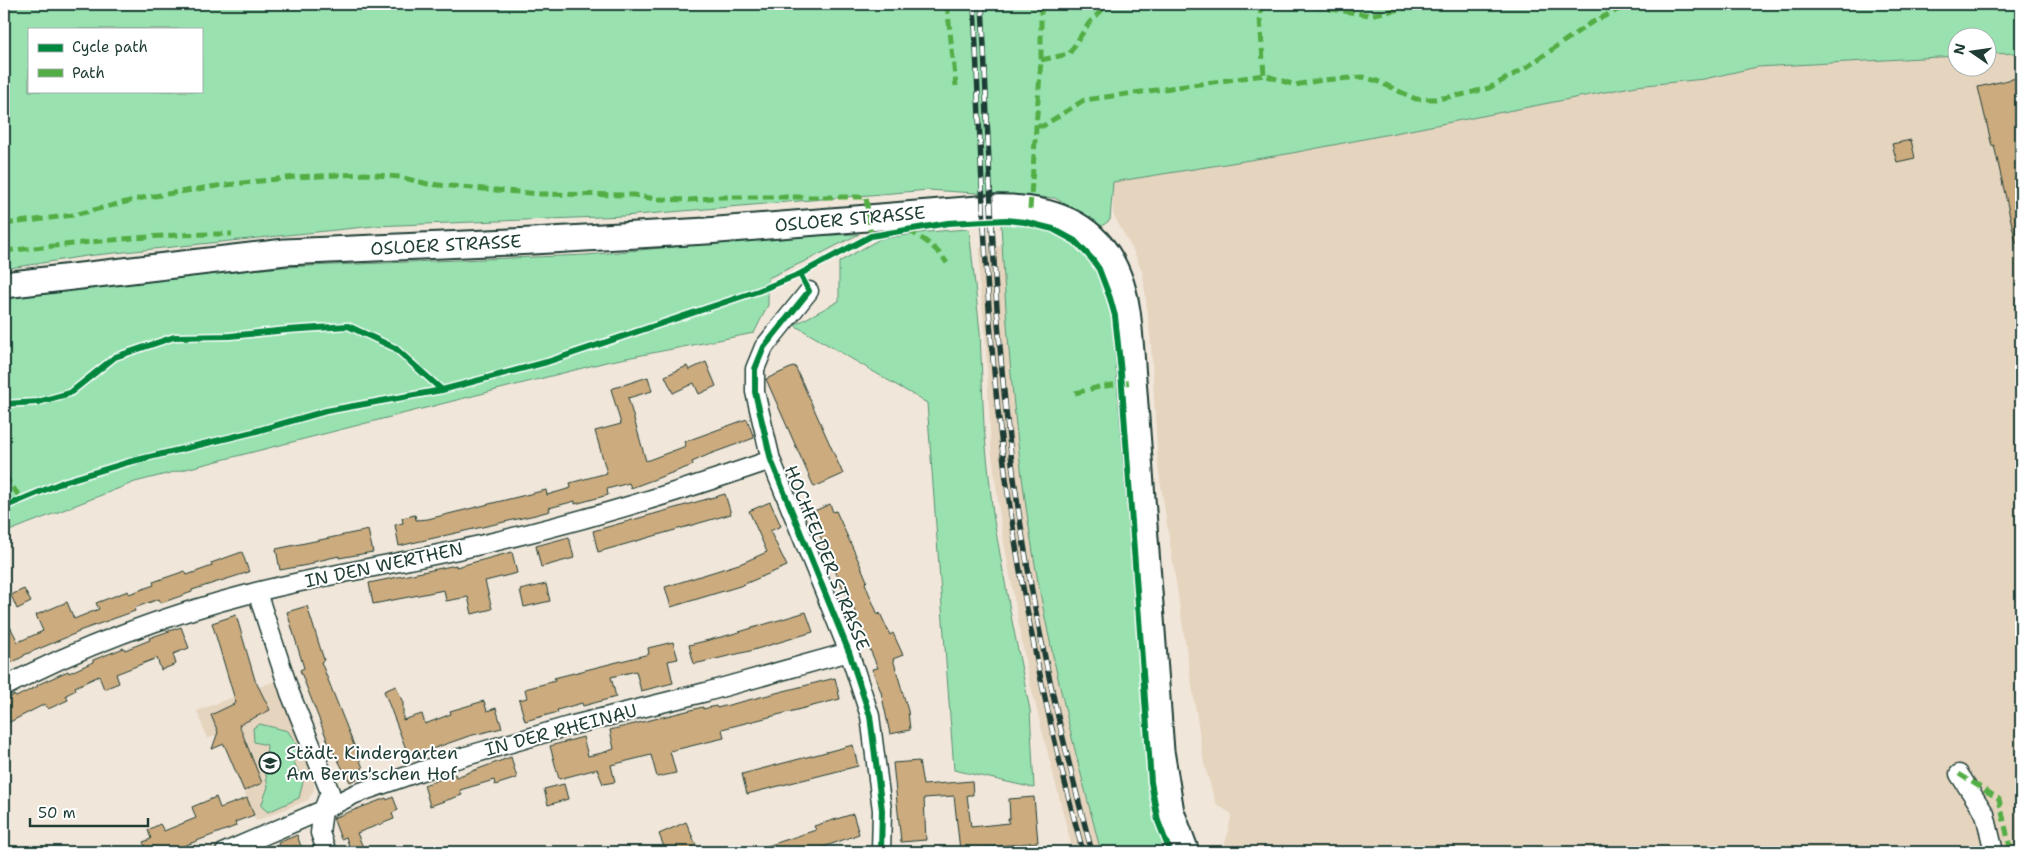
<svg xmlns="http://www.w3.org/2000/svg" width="2025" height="856" viewBox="0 0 2025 856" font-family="'Shantell Sans',sans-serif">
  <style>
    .built { fill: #e5d4be }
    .green { fill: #99e2b0; stroke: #5c9072; fill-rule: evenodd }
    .building { fill: #ccab7f; stroke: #1f3d34 }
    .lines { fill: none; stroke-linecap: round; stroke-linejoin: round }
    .street-casing { stroke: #1f3d34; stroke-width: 21 }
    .secondary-casing { stroke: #1f3d34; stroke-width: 29 }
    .street { stroke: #fff; stroke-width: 18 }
    .secondary { stroke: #fff; stroke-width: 25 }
    .rail-casing { stroke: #1f3d34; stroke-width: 5.5 }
    .rail { stroke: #fff; stroke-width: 4; stroke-dasharray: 11; stroke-linecap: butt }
    .quiet { stroke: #52ad45; stroke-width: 5; stroke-dasharray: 10 5; stroke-linecap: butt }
    .cycleway-casing { stroke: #fff; stroke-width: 9 }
    .cycleway { stroke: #00873e; stroke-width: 6 }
    .labels { text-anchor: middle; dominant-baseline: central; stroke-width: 4; stroke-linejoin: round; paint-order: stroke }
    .street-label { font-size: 18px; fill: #1f3d34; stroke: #fff }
    .poi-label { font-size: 18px; fill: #1f3d34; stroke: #fff; text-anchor: start }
  </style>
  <rect width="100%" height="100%" fill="#f0e6d9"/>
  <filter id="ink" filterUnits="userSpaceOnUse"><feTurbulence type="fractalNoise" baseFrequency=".02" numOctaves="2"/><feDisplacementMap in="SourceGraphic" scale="10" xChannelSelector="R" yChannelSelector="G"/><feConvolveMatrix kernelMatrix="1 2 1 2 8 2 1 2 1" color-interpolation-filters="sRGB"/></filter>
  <g filter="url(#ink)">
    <path class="built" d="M 2021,53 L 2021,852 L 1223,852 L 1232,814 L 1216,804 L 1204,763 L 1158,466 L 1151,344 L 1143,274 L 1134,252 L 1113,214 L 1113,182 L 1287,154 L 1636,86 L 1704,79 L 1757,67 L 1957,56 L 1958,68 L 1988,68 L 1988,54 Z
      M 1002,246 L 1011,374 L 1017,437 L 1039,586 L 1064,708 L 1101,852 L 1073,852 L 1028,675 L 1002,531 L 991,447 L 985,328 L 979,282 L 980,248 Z
      M 275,681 L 314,781 L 314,790 L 308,800 L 256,821 L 225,744 L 218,746 L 214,744 L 219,734 L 207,739 L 197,711 Z"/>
    <path class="green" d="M 4,4 L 2021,4 L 2021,53 L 1988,54 L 1988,38 L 1958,38 L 1957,56 L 1757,67 L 1704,79 L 1636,86 L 1287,154 L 1113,182 L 1110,220 L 1102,226 L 1055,198 L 928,190 L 624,216 L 374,226 L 86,256 L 4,269 ZM 29,29 L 201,29 L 201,91 L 29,91 Z
      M 1001,223 C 1037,222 1077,236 1095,269 C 1103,284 1107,301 1112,317 L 1148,782 L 1156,822 L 1167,852 L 1101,852 C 1078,764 1056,677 1039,587 C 1017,467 1007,345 1001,223 Z
      M 969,229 L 980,332 L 984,427 L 993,515 L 1011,616 L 1030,710 L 1034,788 L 954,770 L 927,403 L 794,325 L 839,301 L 839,262 L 880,239 L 927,232 Z
      M 859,234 L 812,258 L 768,278 L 768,305 L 754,333 L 606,362 L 135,482 L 4,533 L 4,297 L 109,283 L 284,267 L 586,255 L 779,237 Z
      M 260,724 L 288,731 L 296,744 L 294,762 L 303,782 L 299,798 L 268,812 L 261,806 L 268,787 L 265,770 L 267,745 L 254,742 L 253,728 Z"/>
    <path class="building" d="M 2021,77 L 2021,243 L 2016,243 L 1994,145 L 1992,146 L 1978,87 Z
      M 1911,140 L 1915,158 L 1897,162 L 1892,144 Z
      M 706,362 L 716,386 L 699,394 L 694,383 L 673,393 L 665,376 L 687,366 L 689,370 Z
      M 795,366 L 843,474 L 814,487 L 766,379 Z
      M 648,377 L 652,391 L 628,398 L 646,461 L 686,446 L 684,442 L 747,419 L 754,438 L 710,454 L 692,462 L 693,465 L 631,488 L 629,483 L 607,489 L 608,495 L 575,504 L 575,501 L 549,508 L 550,511 L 535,515 L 399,546 L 395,525 L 403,523 L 402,518 L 415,515 L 416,520 L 428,519 L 546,490 L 547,495 L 571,488 L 570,483 L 607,473 L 595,431 L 621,424 L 611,389 Z
      M 725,494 L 731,514 L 598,552 L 593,531 Z
      M 770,502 L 781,526 L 770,531 L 787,566 L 740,586 L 671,607 L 665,587 L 742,563 L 767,552 L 749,511 Z
      M 830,504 L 833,512 L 836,511 L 859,562 L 867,581 L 865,583 L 868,591 L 878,615 L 880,613 L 890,635 L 893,633 L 903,655 L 893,659 L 908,711 L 910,730 L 890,734 L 881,692 L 872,669 L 878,668 L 855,615 L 856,614 L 840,582 L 810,513 Z
      M 368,530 L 373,552 L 339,558 L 339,556 L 313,562 L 313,564 L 280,570 L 276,549 Z
      M 569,537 L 574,558 L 541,567 L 536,546 Z
      M 242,552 L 249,572 L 192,590 L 192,592 L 161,603 L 159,599 L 134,608 L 135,611 L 79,631 L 79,632 L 24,655 L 24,656 L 4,667 L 4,615 L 18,642 L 43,631 L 36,615 L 67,602 L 74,619 L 99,609 L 96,603 L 128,591 L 129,594 L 154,585 L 153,582 L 185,571 L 187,575 L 212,566 L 211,563 Z
      M 512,552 L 517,573 L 485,581 L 492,609 L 472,614 L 468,597 L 446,601 L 444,590 L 373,604 L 369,583 L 456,565 L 456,567 Z
      M 546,584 L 550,601 L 524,607 L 520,590 Z
      M 24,589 L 31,602 L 17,609 L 11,595 Z
      M 307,606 L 324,660 L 321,662 L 363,768 L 358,771 L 361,777 L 350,782 L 328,742 L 300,670 L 304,668 L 287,612 Z
      M 806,612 L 813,632 L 750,651 L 694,664 L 689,645 L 729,635 Z
      M 236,615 L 255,680 L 270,710 L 239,725 L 262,783 L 244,791 L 224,744 L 212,749 L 218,732 L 211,715 L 236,703 L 212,623 Z
      M 181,627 L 189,648 L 173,654 L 176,664 L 161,670 L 157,658 L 116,674 L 119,683 L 104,689 L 99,676 L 75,687 L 76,690 L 66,695 L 68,700 L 48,709 L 45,704 L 4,725 L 4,701 L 14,695 L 16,697 L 38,686 L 37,685 L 68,671 L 69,673 L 93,662 L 93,660 L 124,648 L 125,650 L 150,640 L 149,638 Z
      M 673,642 L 678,659 L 668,661 L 673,683 L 641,691 L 636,671 L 611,677 L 616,697 L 583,706 L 582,703 L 557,710 L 558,712 L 525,721 L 519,700 L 527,698 L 525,689 L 555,681 L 554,678 L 649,654 L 648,648 Z
      M 835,678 L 840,699 L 722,729 L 724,738 L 670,751 L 676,773 L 657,777 L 651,755 L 611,765 L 615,782 L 603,784 L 597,769 L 559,779 L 550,746 L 583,737 L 588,756 L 602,753 L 614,749 L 610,730 L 703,707 L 703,709 L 716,706 L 717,708 Z
      M 396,686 L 403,703 L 403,720 L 422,714 L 425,724 L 451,714 L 450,711 L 484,701 L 487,711 L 496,708 L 502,728 L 469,736 L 409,757 L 384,691 Z
      M 853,745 L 858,766 L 747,794 L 742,774 Z
      M 511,757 L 517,778 L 495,785 L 494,780 L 460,790 L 462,795 L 430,806 L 424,785 L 455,774 L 456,777 Z
      M 919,761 L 923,785 L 972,781 L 973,795 L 967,795 L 971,827 L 1009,823 L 1008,819 L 1010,819 L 1009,799 L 1034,797 L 1038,842 L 960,850 L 954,796 L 924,798 L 926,840 L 901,842 L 893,763 Z
      M 564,784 L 568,799 L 548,805 L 544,789 Z
      M 216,797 L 220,808 L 247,798 L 254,815 L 235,822 L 236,826 L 181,847 L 182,849 L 175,852 L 148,852 L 143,842 L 151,839 L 148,830 L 160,824 L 164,831 L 196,818 L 192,807 Z
      M 393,797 L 398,810 L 392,813 L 394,819 L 357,833 L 365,852 L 351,852 L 346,837 L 341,839 L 333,818 L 386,798 L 387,800 Z
      M 853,814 L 859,834 L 821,848 L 822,852 L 756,852 L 755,850 L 816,830 L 814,826 Z
      M 686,822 L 699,852 L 666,852 L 659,834 Z
      M 297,835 L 303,852 L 282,852 L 278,843 Z"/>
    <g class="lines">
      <g class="street-casing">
        <path id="street" d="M 809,291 L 764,347 L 755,369 L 755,392 L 771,460 L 849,652 L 870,716 L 882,810 L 881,852
          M 257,592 L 290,693 L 330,792 L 323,810 L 320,833 L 327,852
          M 4,687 C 83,645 170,614 256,592 C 333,573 414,561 493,542 C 587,520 679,492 771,460
          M 1959,774 L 1985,814 L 1994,852
          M 225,852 L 323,810 L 355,794 L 456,759 L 569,726 L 706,692 L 849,652"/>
      </g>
      <g class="secondary-casing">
        <path id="secondary" d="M 4,285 L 285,252 L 533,241 L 706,231 L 991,208 C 1050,206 1101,222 1121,284 C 1128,306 1129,330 1131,352 L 1161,751 L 1171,812 L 1186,852"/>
      </g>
      <use href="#street" class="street"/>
      <use href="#secondary" class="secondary"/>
      <g class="rail-casing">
        <path id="rail" d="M 974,4 C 981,148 984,294 1001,438 C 1017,579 1046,716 1083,852
          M 982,4 C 989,148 992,294 1009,438 C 1025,579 1055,716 1092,852"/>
      </g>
      <use href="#rail" class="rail"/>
      <path class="quiet" d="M 947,4 L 956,86
        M 1261,4 L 1260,18 L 1264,75
        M 1299,4 L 1369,15 L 1428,4
        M 1041,60 L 1069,54 L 1089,23 L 1108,4
        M 1037,126 L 1043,126 L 1084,100 L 1264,75 L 1295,85 L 1323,80 L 1363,77 L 1377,81 L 1416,99 L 1436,99 L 1461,95 L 1489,88 L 1527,67 L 1589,24 L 1629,4
        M 1030,209 L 1041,60 L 1041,4
        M 4,224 L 74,215 L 142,198 L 217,186 L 295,177 L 365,174 L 400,177 L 428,184 L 540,194 L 634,195 L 656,199 L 690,200 L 721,197 L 866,197 L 871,236
        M 908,230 C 924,239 937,248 947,263
        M 4,251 C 79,244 156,233 232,234
        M 1075,393 L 1099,387 L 1133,382
        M 4,475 L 22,500
        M 1959,774 L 1999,799 L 2011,852"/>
      <g class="cycleway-casing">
        <path id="cycleway" d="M 800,274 L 809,291 L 764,347 L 755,369 L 755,392 L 771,460 L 849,652 L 870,716 L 882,810 L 881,852
          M 4,404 L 38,402 L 70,393 L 115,357 L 174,337 L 230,336 L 287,330 L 348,326 L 395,348 L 442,390
          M 4,507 L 66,481 L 129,462 L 253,432 L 326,411 L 442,390 L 547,362 L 758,291 L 800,274 L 871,236 L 948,223 L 1006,220 L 1025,222 L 1053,229 L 1075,241 L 1092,259 L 1099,269 L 1110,298 L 1115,316 L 1121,373 L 1151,782 L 1158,821 L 1170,852"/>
      </g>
      <use href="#cycleway" class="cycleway"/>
    </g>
  </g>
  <defs>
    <g id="school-ring" transform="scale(1.125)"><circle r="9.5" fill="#fff" stroke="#1f3d34" stroke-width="1.5"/><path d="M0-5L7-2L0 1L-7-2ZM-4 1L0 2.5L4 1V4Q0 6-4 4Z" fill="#1f3d34"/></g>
  </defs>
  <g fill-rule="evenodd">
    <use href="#school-ring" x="270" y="763"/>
  </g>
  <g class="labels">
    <g class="street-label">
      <text transform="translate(850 219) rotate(-5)">OSLOER STRASSE</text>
      <text transform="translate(446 245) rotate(-3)">OSLOER STRASSE</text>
      <text transform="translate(827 558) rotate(68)">HOCHFELDER STRASSE</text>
      <text transform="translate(384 565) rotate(-12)">IN DEN WERTHEN</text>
      <text transform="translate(561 730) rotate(-15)">IN DER RHEINAU</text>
    </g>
    <g class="poi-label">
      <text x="286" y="753">Städt. Kindergarten<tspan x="286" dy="21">Am Berns'schen Hof</tspan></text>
    </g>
  </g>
  <rect width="2025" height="856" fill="none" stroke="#fff" stroke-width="20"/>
  <rect x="10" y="10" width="2005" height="836" fill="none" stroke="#1f3d34" stroke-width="2" filter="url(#ink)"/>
  <rect x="28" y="28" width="175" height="65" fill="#ffffff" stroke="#a5b1ae"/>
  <rect x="38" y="44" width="25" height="8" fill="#00873e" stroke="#a5b1ae"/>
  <text x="72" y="52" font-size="15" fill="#1f3d34">Cycle path</text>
  <rect x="38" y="69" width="25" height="8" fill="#52ad45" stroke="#a5b1ae"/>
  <text x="72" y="78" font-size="15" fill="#1f3d34">Path</text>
  <g transform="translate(1972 52) rotate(283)"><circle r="24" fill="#ffffff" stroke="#a5b1ae"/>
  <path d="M0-4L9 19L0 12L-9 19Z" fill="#1f3d34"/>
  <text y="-8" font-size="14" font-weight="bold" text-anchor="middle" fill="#1f3d34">N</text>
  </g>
  <path d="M30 818v8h118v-8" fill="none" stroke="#1f3d34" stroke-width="2.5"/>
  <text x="38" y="818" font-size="15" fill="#1f3d34" stroke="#ffffff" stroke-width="4" paint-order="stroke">50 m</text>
</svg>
